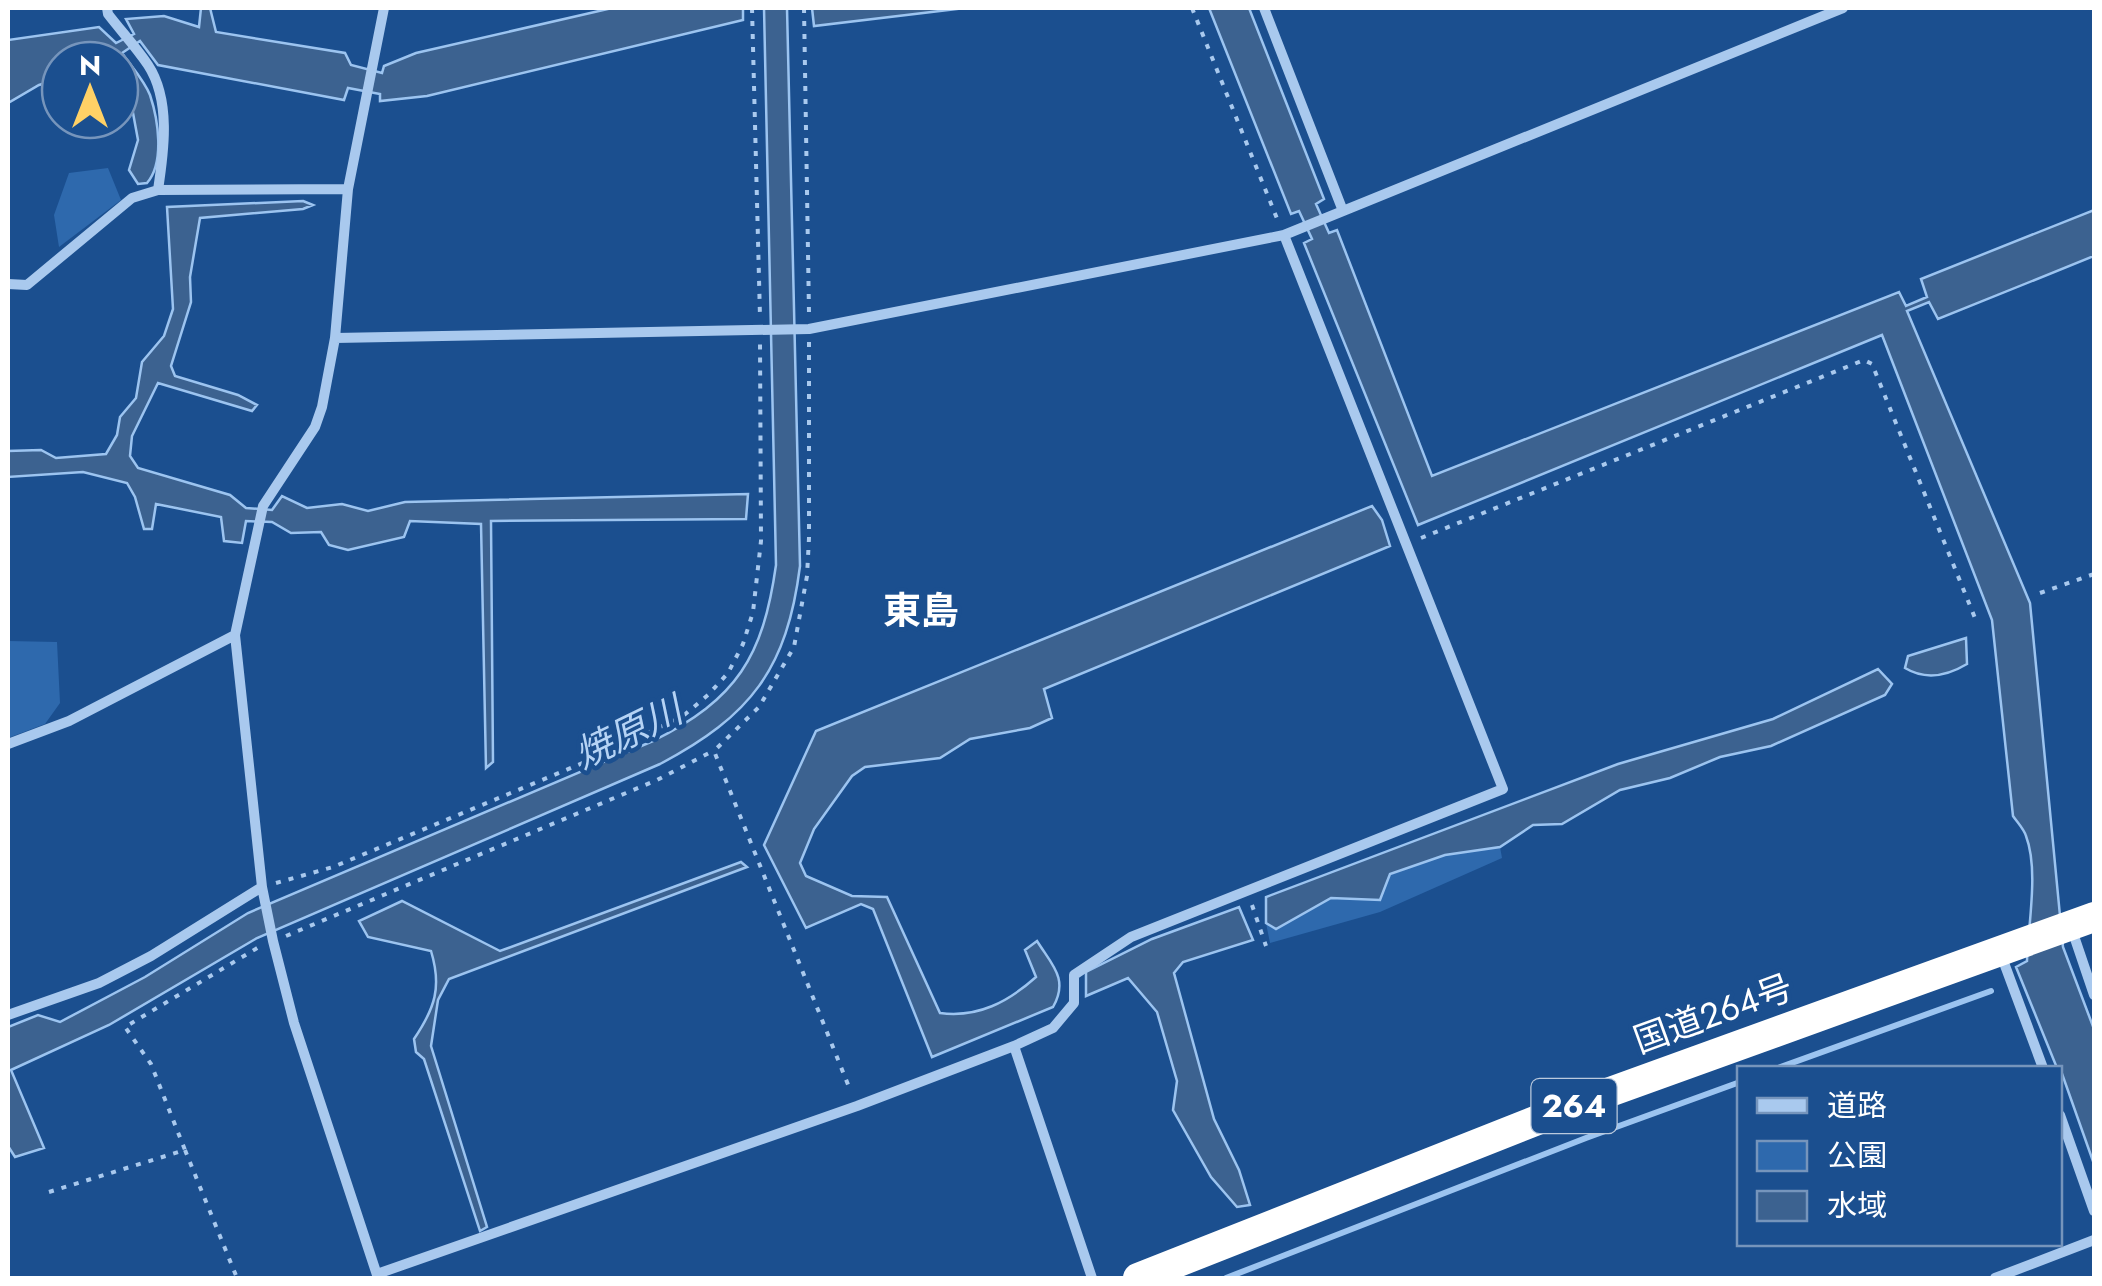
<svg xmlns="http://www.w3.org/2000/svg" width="2102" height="1286" viewBox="0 0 2102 1286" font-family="Jost,'Noto Sans JP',sans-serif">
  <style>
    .green { fill: #2e69ad }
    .water { fill: #3c6290; stroke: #9cc4f0; stroke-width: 2.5 }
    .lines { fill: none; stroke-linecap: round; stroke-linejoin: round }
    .stream { stroke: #9cc4f0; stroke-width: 6 }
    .path { stroke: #a9c9ee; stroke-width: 4; stroke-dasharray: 5 8; stroke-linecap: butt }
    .street { stroke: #a9c9ee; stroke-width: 10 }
    .highway { stroke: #fff; stroke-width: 30 }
    .labels { text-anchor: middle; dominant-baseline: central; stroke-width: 9; stroke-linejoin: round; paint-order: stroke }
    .shield { fill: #1b4f8f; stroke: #bbcadd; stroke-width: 2.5 }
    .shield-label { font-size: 32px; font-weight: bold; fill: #fff }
    .street-label { font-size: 35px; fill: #fff; stroke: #1b4f8f }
    .neighbourhood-label { font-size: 38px; font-weight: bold; fill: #fff; stroke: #1b4f8f }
    .water-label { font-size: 38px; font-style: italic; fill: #b5d3f5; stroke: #1b4f8f }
  </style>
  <rect width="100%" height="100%" fill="#1b4f8f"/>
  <path class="green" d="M 108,168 L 121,200 L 59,247 L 54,215 L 69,173 Z
    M 8,641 L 57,642 L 60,703 L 45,724 L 8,738 Z
    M 1500,847 L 1502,858 L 1380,912 L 1270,943 L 1266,923 L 1277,928 L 1331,898 L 1380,900 L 1390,875 L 1445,855 Z"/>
  <path class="water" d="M 201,8 L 210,8 L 216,32 L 345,53 L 351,65 L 382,73 L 384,66 L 416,53 L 612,8 L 743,8 L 743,20 L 427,96 L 380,101 L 380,94 L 348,88 L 344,100 L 158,65 L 140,41 L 122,53 C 131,66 144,80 150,95 C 158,119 165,162 147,183 L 138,184 L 129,170 L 138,140 L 131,102 L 120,86 L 120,60 L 60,60 L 60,79 L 39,85 L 8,103 L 8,40 L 99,27 L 116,43 L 134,34 L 126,19 L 164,16 L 199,27 Z
    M 764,8 L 787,8 L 800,566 C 787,669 751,716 660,764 L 257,938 L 109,1025 L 11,1070 L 44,1148 L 15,1157 L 8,1146 L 8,1027 L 38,1015 L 60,1022 L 145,977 L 248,913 L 653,741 C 737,699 763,657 776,565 Z
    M 812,8 L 965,8 L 814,26 Z
    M 1209,8 L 1249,8 L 1324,199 L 1316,204 L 1329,233 L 1337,230 L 1432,476 L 1899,292 L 1906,306 L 1927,297 L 1921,279 L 2094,210 L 2094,256 L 1938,319 L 1929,302 L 1907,311 L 2030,603 L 2063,947 L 2094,1029 L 2094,1164 L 2060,1068 L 2057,1068 L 2016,967 L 2027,961 C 2028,925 2039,870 2026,836 C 2024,829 2017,822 2013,816 L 1992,620 L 1882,335 L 1418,525 L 1304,243 L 1312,239 L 1299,211 L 1291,214 Z
    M 303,201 L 313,205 L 303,209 L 200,218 L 190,277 L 191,302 L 171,366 L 175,376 L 238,395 L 257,405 L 252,411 L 158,383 L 132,436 L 130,456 L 138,468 L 230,495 L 246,508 L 272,510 L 282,496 L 307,508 L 342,504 L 368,511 L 405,502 L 748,494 L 746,519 L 491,521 L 493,762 L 486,768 L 481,524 L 410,521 L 404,537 L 348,550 L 329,545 L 321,532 L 291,533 L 272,522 L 246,521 L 242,543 L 224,541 L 221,517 L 156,504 L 152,529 L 144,529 L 135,497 L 127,483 L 83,472 L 8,477 L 8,451 L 41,450 L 56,458 L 106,454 L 117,435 L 120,417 L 136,398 L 142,362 L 164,336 L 173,309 L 167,207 Z
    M 1372,506 L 1382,520 L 1390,546 L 1044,689 L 1052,718 L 1030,728 L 970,739 L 940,758 L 865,767 L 852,776 L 814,829 L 800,863 L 806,876 L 852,896 L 887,897 L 940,1013 C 978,1018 1008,1002 1036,977 L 1025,950 L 1037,941 C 1052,965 1069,979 1053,1007 L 932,1057 L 873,909 L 861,904 L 806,928 L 764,845 L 816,731 Z
    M 1966,638 L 1967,664 C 1947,676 1925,680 1905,668 L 1908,656 Z
    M 1878,669 L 1892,684 L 1885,695 L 1771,746 L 1720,757 L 1670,778 L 1620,790 L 1562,824 L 1533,825 L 1500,847 L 1445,855 L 1390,874 L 1380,900 L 1331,898 L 1276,929 L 1266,923 L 1266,897 L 1618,764 L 1773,719 Z
    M 741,862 L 747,867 L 449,979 L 438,1000 L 431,1046 L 487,1227 L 480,1231 L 424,1059 L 416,1052 L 414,1039 C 435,1008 442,987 431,951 L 368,937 L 359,921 L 402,901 L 500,951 Z
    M 1239,907 L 1253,940 L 1183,962 L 1174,973 L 1214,1119 L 1239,1170 L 1250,1205 L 1237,1207 L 1211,1177 L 1173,1110 L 1177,1081 L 1157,1012 L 1128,978 L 1086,996 L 1086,972 L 1152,939 Z"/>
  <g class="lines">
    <path class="stream" d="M 1778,1068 L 1991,991
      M 1226,1278 L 1586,1138 L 1740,1082"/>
    <path class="path" d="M 752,8 L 760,317
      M 804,8 L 809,313
      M 1192,8 L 1278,221
      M 809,342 L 809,538 L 807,576 L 794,647 L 759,707 L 714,751 L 851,1092
      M 1421,538 L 1864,360 L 1872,364 L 1975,618
      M 2040,593 L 2094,574
      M 276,883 L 333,867 L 602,755 L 683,716 L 708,695 L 728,673 L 743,644 L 753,612 L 761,541 L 760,341
      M 1252,905 L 1266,946
      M 286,936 L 657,780 L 713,751
      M 185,1150 L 237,1278
      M 49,1192 L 185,1150 L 151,1064 L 125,1027 L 259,947"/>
    <path class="street" d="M 1264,8 L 1343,211
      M 158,190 L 348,189
      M 8,284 L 27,285 L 132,198 L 158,190 C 164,151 171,100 148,65 C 136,47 121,31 108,14 L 107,8
      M 335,338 L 809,329 L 1284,235 L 1843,8
      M 235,635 L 262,887 L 273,941 L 294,1023 L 378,1278
      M 8,744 L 69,721 L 235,635 L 263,506 L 315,427 L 322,407 L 335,338 L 348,189 L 384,8
      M 2072,930 L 2094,995
      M 2000,952 L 2043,1068
      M 8,1015 L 99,983 L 151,956 L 262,887
      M 1014,1046 L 1092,1278
      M 2060,1115 L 2094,1211
      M 377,1274 L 857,1106 L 1014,1046 L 1053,1028 L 1074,1003 L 1074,975 L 1131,937 L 1503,789 L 1284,235
      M 1995,1278 L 2094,1240"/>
    <path class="highway" d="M 1138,1278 L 1596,1097 L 2094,917"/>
  </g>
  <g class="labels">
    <rect class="shield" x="1531.5" y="1079" width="85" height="54" rx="8"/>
    <g class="shield-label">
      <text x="1574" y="1106">264</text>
    </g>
    <g class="street-label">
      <text transform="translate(1713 1014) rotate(-20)">国道264号</text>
    </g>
    <g class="neighbourhood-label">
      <text x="921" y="610">東島</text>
    </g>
    <g class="water-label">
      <text transform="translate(628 732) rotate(-26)">焼原川</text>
    </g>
  </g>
  <rect width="2102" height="1286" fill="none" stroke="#ffffff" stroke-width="20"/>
  <rect x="1737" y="1066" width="325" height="180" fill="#1b4f8f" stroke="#7695bc" stroke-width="2.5"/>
  <rect x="1757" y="1098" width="50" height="15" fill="#a9c9ee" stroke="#7695bc" stroke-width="2.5"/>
  <text x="1827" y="1116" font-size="30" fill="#ffffff">道路</text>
  <rect x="1757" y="1141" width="50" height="30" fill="#2e69ad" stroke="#7695bc" stroke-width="2.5"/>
  <text x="1827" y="1166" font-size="30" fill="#ffffff">公園</text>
  <rect x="1757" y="1191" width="50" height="30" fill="#3c6290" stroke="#7695bc" stroke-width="2.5"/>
  <text x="1827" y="1216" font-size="30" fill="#ffffff">水域</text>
  <g transform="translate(90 90)"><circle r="48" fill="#1b4f8f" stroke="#7695bc" stroke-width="2.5"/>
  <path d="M0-8L18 38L0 25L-18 38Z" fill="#ffd166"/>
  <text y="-15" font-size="28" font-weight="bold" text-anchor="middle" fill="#ffffff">N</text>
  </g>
</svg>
